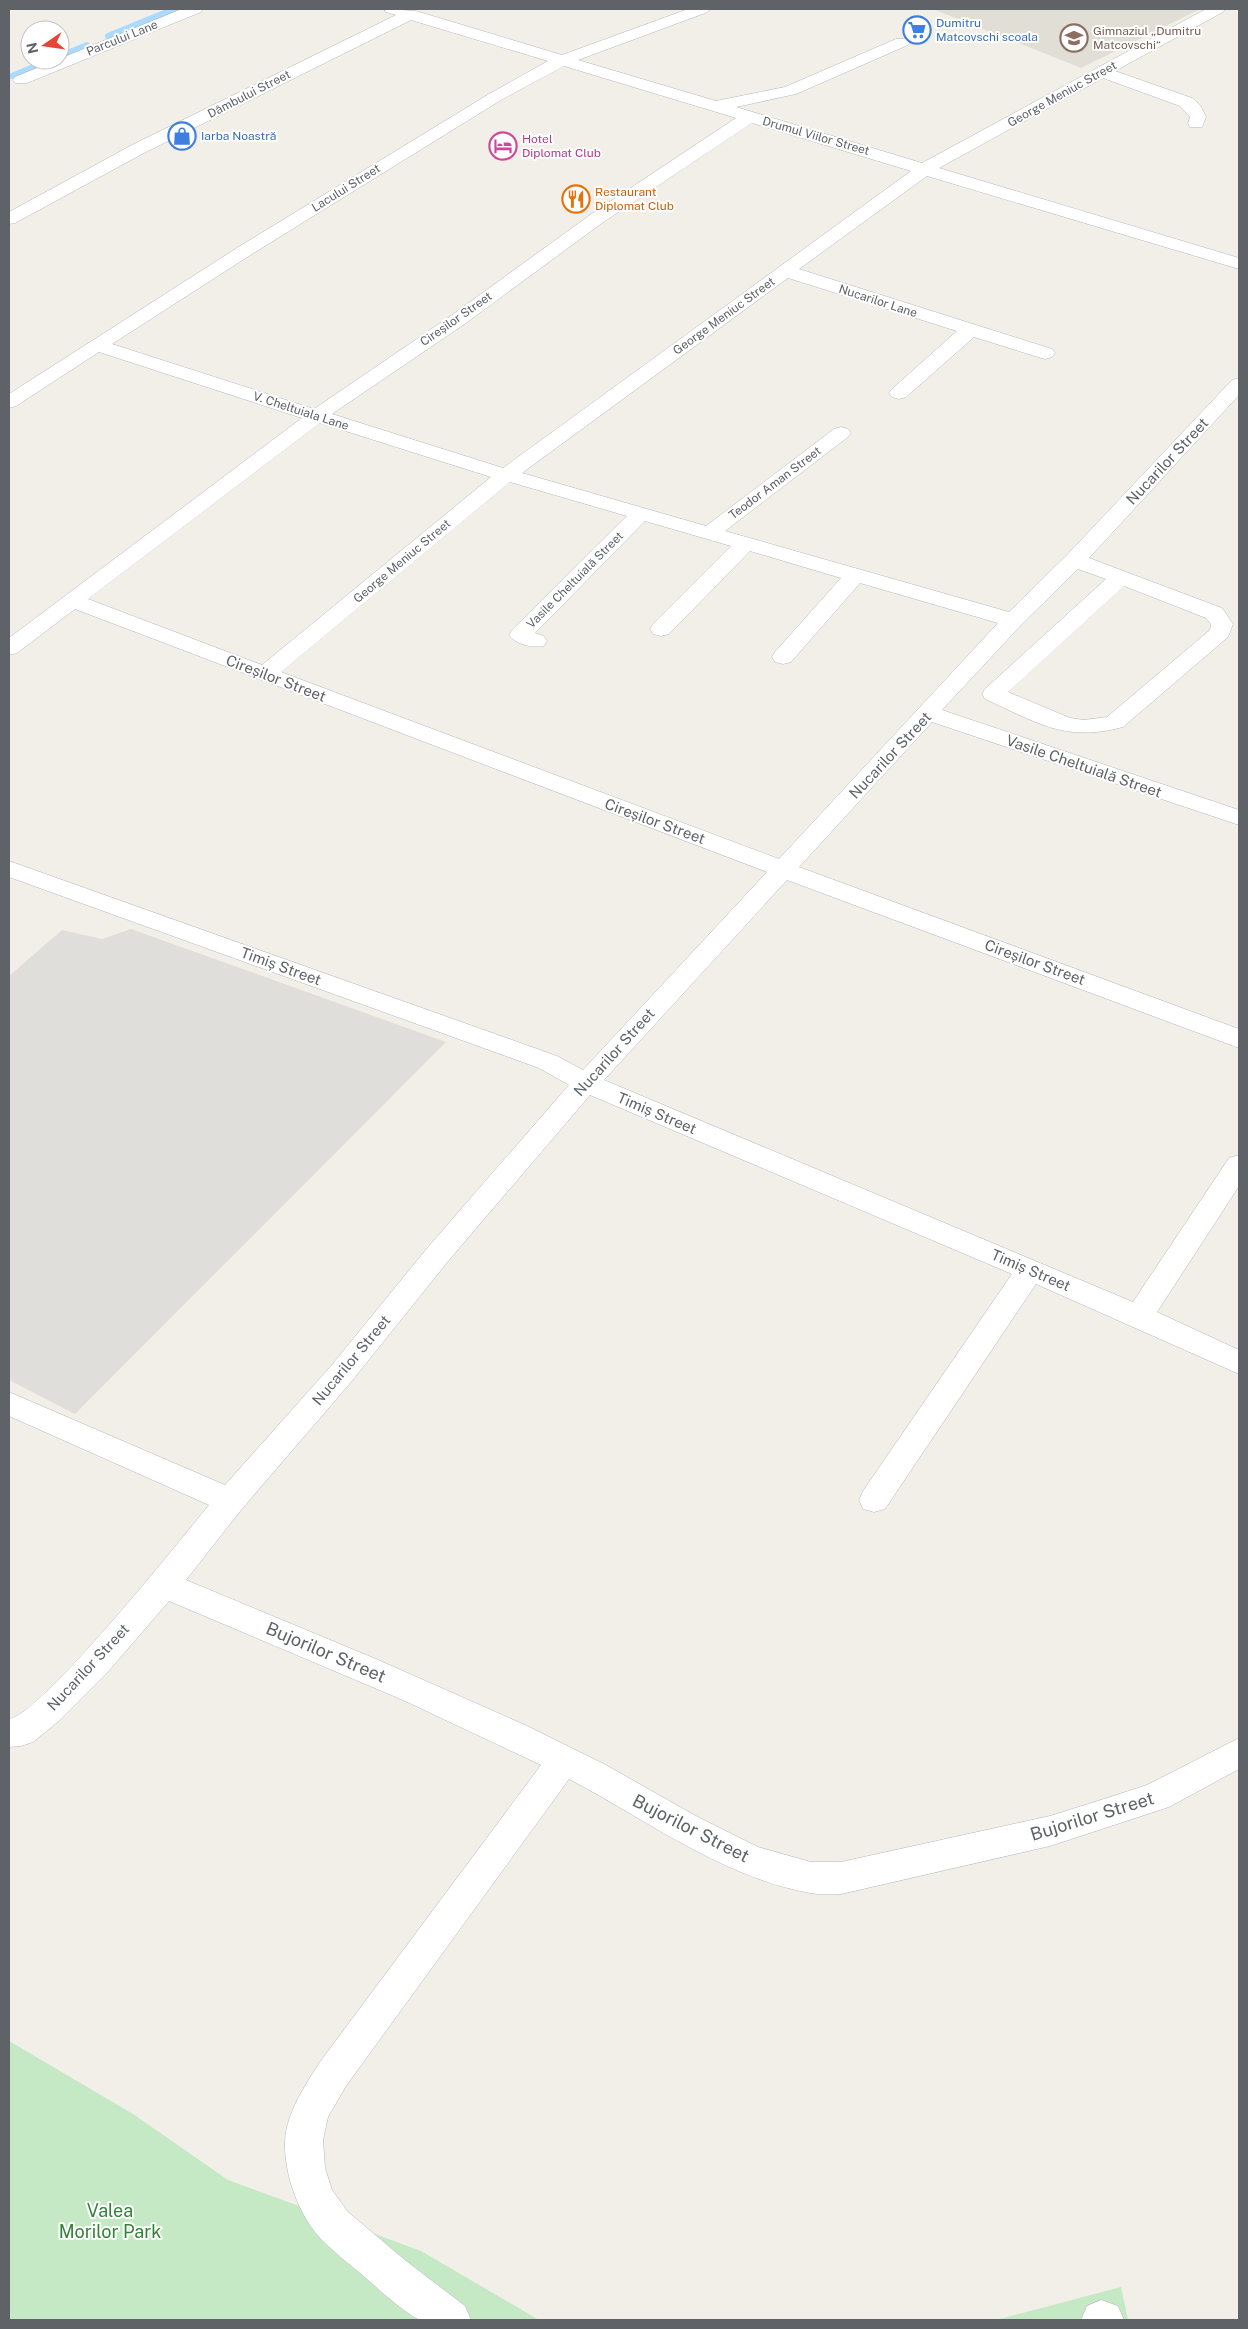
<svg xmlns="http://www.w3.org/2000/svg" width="1248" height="2329" viewBox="0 0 1248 2329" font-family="'Public Sans',sans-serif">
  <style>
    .industrial { fill: #e0deda }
    .education { fill: #e1ded6 }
    .green { fill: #c5e8c5 }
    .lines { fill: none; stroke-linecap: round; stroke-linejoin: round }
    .stream { stroke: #aadaff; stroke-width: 6 }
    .minor-casing { stroke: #b5b8bc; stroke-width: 1 }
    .minor { fill: #fff; fill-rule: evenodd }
    .labels { text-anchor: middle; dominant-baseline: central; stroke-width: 4; stroke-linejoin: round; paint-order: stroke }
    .far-shop-label { font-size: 12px; fill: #366cbe; stroke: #fff; text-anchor: start }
    .far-education-label { font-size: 12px; fill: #785e54; stroke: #fff; text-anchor: start }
    .far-street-label { font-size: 12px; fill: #5f6368; stroke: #fff }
    .far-hotel-label { font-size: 12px; fill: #b23c85; stroke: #fff; text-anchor: start }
    .far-food-label { font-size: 12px; fill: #c56008; stroke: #fff; text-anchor: start }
    .street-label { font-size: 15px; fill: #5f6368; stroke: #fff }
    .near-street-label { font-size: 18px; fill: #5f6368; stroke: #fff }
    .near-park-label { font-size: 18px; fill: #348238; stroke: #fff }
  </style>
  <rect width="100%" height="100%" fill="#f1efe8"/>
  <path class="industrial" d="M 131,929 L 446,1042 L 75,1414 L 9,1380 L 9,976 L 62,930 L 102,939 Z"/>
  <path class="education" d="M 933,9 L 1200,9 L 1081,68 Z"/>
  <path class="green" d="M 9,2041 L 133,2114 L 228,2180 L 421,2251 L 539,2320 L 9,2320 Z
    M 1121,2287 L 1128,2320 L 996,2320 Z"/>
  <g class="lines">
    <path class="stream" d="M 108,36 L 174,9
      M 60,56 L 87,45
      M 12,76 L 50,60"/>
    <g class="minor-casing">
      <path id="minor" d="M 182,9 L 203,9 L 201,12 L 27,83 L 15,83 L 13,80 L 15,77 Z
        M 384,9 L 416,11 L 562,55 L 688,9 L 710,9 L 708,12 L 578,60 L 716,101 L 785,87 L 896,39 L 908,39 L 910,42 L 908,45 L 796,94 L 736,107 L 922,163 L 1206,9 L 1225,9 L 1223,12 L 1115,71 L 1192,98 L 1200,105 L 1206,117 L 1202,127 L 1190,127 L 1188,123 L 1190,117 L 1180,106 L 1103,78 L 939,168 L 1239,258 L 1239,269 L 927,176 L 799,269 L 1052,349 L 1055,353 L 1052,357 L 1045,359 L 1038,357 L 974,337 L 906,397 L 899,399 L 892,397 L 889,393 L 892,389 L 957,331 L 788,278 L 522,473 L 706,526 L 834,429 L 841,427 L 848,429 L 851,433 L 848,437 L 725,531 L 1009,612 L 1067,555 L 1232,380 L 1239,378 L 1239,395 L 1089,558 L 1222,608 L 1233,624 L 1228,637 L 1123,727 C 1065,743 1036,722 985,699 L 982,694 L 985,689 L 1106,579 L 1078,569 L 1021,625 L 942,710 L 1239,810 L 1239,825 L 932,722 L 799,867 L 1239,1029 L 1239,1048 L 787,880 L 604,1080 L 1133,1302 L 1229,1158 L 1239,1155 L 1239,1186 L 1157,1312 L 1239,1350 L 1239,1374 L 1036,1284 L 885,1509 L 874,1512 L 863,1509 L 859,1500 L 863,1491 L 1012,1274 L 590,1095 L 449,1260 L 351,1382 L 241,1510 L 186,1580 L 376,1659 L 525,1725 L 604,1764 L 696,1816 L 758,1847 L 811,1862 L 841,1862 L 1050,1816 L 1104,1799 L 1147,1785 L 1239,1738 L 1239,1769 L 1169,1807 L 1050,1846 L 841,1894 C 831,1894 820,1895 810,1893 C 722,1877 647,1820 569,1779 L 346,2086 L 328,2117 L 323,2140 L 325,2168 L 332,2190 L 348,2212 L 406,2261 L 465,2306 L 471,2320 C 459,2320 426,2324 418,2319 C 400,2309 382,2292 367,2279 C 352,2266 335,2253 321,2239 C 298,2214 284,2174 285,2141 C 287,2111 305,2086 320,2062 L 541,1765 L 403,1700 L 169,1601 L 106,1674 L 60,1720 L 33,1742 L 21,1746 L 9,1747 L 9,1719 C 40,1716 182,1538 209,1505 L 9,1416 L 9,1392 L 225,1485 L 331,1366 L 429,1246 L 569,1085 L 539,1068 L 9,877 L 9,861 L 557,1056 L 583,1070 L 767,872 L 75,609 L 17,653 L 9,655 L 9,638 L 302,418 L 99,352 L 16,406 L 9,408 L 9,394 L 240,246 L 489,94 L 548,61 L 411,20 L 144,153 L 15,223 L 9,224 L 9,212 L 132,145 L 396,15 L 386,12 ZM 564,66 L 736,118 L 590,215 L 452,315 L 314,409 L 112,344 L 252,254 L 501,100 ZM 752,123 L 911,171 L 503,468 L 332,414 L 466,323 L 602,223 ZM 320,423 L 491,477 L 262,665 L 88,599 ZM 510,482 L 627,516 L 512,630 L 509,635 C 516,645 533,648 544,646 L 547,641 L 544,636 L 535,633 L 645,521 L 731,546 L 653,624 L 650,629 L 653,634 L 661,636 L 669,634 L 750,551 L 841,578 L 775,652 L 772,657 L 775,662 L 783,664 L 791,662 L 860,583 L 998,623 L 779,859 L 281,672 ZM 1124,586 L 1206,618 L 1211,624 L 1210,630 L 1107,717 L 1084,720 L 1070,718 L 1008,692 Z
        M 1101,2300 L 1118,2306 L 1124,2320 L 1081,2320 L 1087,2306 Z"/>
    </g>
    <use href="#minor" class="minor"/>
  </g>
  <defs>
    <g id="supermarket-ring" transform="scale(1.4375)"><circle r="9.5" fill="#fff" stroke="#3f7fe0" stroke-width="1.5"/><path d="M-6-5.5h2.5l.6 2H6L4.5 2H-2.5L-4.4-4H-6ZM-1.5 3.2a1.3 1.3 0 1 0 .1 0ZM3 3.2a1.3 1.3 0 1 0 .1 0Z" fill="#3f7fe0"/></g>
    <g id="school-ring" transform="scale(1.4375)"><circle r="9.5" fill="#fff" stroke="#8d6e63" stroke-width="1.5"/><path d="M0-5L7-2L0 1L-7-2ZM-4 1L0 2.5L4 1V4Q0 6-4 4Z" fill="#8d6e63"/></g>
    <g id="shop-ring" transform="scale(1.4375)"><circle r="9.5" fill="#fff" stroke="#3f7fe0" stroke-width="1.5"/><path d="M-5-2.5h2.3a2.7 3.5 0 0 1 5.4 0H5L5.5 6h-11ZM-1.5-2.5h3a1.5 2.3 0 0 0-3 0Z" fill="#3f7fe0"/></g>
    <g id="hotel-ring" transform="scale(1.4375)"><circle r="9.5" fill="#fff" stroke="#d1479c" stroke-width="1.5"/><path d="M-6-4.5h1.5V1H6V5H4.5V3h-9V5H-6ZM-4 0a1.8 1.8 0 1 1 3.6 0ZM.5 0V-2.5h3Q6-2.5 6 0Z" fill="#d1479c"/></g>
    <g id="restaurant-ring" transform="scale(1.4375)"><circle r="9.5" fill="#fff" stroke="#e8710a" stroke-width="1.5"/><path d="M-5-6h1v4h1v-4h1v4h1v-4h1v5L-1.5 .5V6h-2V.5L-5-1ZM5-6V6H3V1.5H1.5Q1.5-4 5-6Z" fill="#e8710a"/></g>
  </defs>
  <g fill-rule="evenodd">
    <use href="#supermarket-ring" x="917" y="30"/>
    <use href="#school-ring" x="1074" y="38"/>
    <use href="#shop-ring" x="182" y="136"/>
    <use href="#hotel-ring" x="503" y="146"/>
    <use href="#restaurant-ring" x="576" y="199"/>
  </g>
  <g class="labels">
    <g class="far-shop-label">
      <text x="936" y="23">Dumitru<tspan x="936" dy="14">Matcovschi scoala</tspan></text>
      <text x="201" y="136">Iarba Noastră</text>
    </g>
    <g class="far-education-label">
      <text x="1093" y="31">Gimnaziul „Dumitru<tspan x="1093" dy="14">Matcovschi“</tspan></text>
    </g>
    <g class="far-street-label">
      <text transform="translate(122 38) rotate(-22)">Parcului Lane</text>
      <text transform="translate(249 94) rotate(-27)">Dâmbului Street</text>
      <text transform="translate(1062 94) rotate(-29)">George Meniuc Street</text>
      <text transform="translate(816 136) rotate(16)">Drumul Viilor Street</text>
      <text transform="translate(346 188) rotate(-32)">Lacului Street</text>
      <text transform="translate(878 301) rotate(18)">Nucarilor Lane</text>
      <text transform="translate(724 316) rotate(-36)">George Meniuc Street</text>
      <text transform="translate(456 319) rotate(-35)">Cireșilor Street</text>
      <text transform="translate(301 411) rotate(18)">V. Cheltuiala Lane</text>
      <text transform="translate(775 483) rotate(-37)">Teodor Aman Street</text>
      <text transform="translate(402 561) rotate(-40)">George Meniuc Street</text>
      <text transform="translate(575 580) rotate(-45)">Vasile Cheltuială Street</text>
    </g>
    <g class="far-hotel-label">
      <text x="522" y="139">Hotel<tspan x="522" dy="14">Diplomat Club</tspan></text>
    </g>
    <g class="far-food-label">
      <text x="595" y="192">Restaurant<tspan x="595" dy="14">Diplomat Club</tspan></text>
    </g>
    <g class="street-label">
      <text transform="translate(1167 461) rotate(-47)">Nucarilor Street</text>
      <text transform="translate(276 678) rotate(21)">Cireșilor Street</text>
      <text transform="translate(890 755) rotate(-47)">Nucarilor Street</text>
      <text transform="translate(1084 766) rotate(19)">Vasile Cheltuială Street</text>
      <text transform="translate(655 821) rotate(20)">Cireșilor Street</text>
      <text transform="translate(1035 962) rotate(20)">Cireșilor Street</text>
      <text transform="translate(281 966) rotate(20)">Timiș Street</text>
      <text transform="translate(614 1052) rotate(-48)">Nucarilor Street</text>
      <text transform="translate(657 1113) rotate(23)">Timiș Street</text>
      <text transform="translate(1031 1270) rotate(23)">Timiș Street</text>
      <text transform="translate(351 1360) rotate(-50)">Nucarilor Street</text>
      <text transform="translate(88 1667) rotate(-47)">Nucarilor Street</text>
    </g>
    <g class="near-street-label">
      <text transform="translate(326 1652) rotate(23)">Bujorilor Street</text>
      <text transform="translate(1092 1816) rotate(-17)">Bujorilor Street</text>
      <text transform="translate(691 1828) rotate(27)">Bujorilor Street</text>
    </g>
    <g class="near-park-label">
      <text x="110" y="2210">Valea<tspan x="110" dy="21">Morilor Park</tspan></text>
    </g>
  </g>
  <rect width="1248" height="2329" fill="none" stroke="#5f6368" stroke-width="20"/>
  <g transform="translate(45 45) rotate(257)"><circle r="24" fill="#ffffff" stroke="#bfc1c3"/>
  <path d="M0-4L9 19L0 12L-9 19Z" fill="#ea4335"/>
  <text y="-8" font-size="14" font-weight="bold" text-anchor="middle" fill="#5f6368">N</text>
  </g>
</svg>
